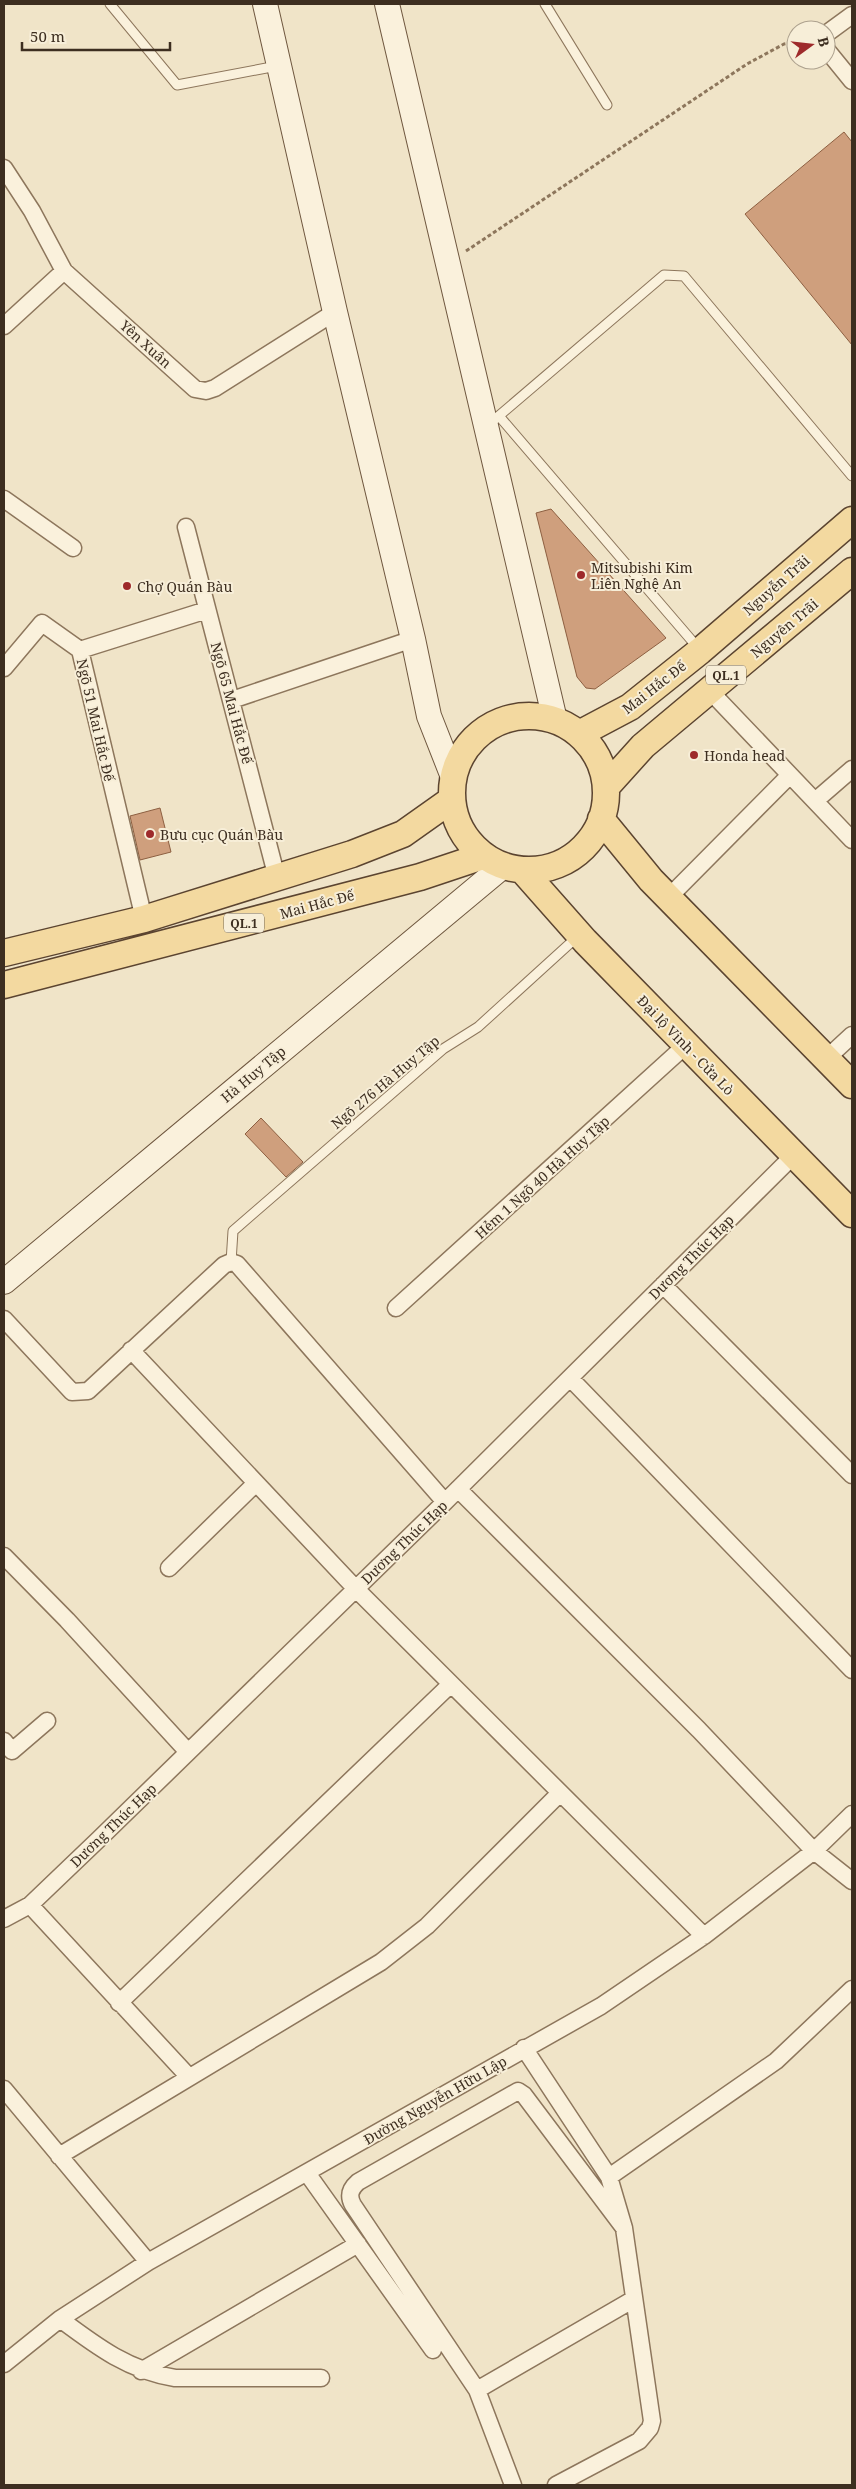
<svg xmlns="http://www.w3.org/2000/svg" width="856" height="2489" viewBox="0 0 856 2489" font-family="'Noto Serif',serif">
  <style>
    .building { fill: #cf9f7d; stroke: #8d5f41 }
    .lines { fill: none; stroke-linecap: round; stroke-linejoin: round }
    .lane-casing { stroke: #8d765c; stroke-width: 11 }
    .street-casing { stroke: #8d765c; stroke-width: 19 }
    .secondary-casing { stroke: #6f573f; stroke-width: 26 }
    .primary-casing { stroke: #5b4430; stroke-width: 29 }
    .path { stroke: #8d765c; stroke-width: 3; stroke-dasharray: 4 2.5; stroke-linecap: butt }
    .lane { stroke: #faf1dc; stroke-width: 9 }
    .street { stroke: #faf1dc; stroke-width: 16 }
    .secondary { stroke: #faf1dc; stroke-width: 24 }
    .primary { stroke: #f3d9a0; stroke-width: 26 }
    .poi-dot { fill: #9e2a2b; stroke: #f7eed8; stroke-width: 2 }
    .labels { text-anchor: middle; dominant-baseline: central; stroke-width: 4; stroke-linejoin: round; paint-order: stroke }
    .shield { fill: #f7eed8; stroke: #756857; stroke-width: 1 }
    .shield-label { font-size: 12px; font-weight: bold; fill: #3d2e20 }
    .street-label { font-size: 14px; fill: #3d2e20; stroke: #f7eed8 }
    .poi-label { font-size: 14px; fill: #3d2e20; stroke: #f7eed8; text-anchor: start }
  </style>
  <rect width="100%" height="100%" fill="#f0e4c8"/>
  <path class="building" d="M 844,132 L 852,142 L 852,345 L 745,214 Z
    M 551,509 L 666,638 L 595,689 L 586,688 L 577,677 L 536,513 Z
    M 160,808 L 171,852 L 140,860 L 130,816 Z
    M 261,1118 L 303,1162 L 286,1177 L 245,1134 Z"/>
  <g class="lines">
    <g class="lane-casing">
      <path id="lane" d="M 110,4 L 177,85 L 277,66
        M 545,4 L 607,105
        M 499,416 L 699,649
        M 487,426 L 664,275 L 684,276 L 852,476
        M 231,1262 L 233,1231 L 443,1049 L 478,1027 L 577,937"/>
    </g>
    <g class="street-casing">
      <path id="street" d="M 826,34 L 852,15
        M 826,49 L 852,81
        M 4,168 L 32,211 L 64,271 L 195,389 L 206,391 L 215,388 L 335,312
        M 4,326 L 64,271
        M 4,499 L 73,548
        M 186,527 L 277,878
        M 4,668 L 42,623 L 80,650
        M 709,690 L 852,840
        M 232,700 L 413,639
        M 815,801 L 852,769
        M 668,898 L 790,775
        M 144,919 L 80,650 L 207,610
        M 826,1059 L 852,1035
        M 663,1285 L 852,1475
        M 396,1308 L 686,1045
        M 4,1319 L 72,1392 L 88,1391 L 224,1265 L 231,1262 L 237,1264 L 445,1502
        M 131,1350 L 356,1589 L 704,1936
        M 570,1378 L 852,1670
        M 458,1489 L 699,1730 L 814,1851 L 852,1881
        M 4,1556 L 67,1620 L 188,1752
        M 169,1568 L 255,1484
        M 4,1741 L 12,1751 L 47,1721
        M 30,1905 L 189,2077
        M 4,1919 L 30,1905 L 99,1839 L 445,1502 L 794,1155
        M 119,2003 L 451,1684
        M 524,2048 L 609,2177
        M 4,2089 L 148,2262
        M 59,2156 L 381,1962 L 427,1926 L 560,1793
        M 307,2173 L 433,2350
        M 60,2319 C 96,2346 129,2371 175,2378 L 321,2378
        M 4,2364 L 60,2319 L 148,2262 L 601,2006 L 704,1936 L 814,1851 L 852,1814
        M 141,2371 L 358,2244
        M 477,2390 L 634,2299
        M 513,2485 L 477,2390 L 353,2205 C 348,2196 350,2189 358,2182 L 518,2091 L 524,2095 L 624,2228
        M 556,2485 L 639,2441 L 650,2428 L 652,2421 L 624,2228 L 609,2177 L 776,2061 L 852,1989"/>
    </g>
    <g class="secondary-casing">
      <path id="secondary" d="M 265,4 L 335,312 L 413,639 L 429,716 L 453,777
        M 387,4 L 555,720
        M 4,1282 L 502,867"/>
    </g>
    <g class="primary-casing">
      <path id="primary" d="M452 793a77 77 0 1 1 154 0a77 77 0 1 1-154 0Z
        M 579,734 L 630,707 L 700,651 L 852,520
        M 606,787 L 643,746 L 852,571
        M 601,819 L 651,880 L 852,1085
        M 524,872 L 585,941 L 852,1214
        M 4,953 L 144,919 L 352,854 L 403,834 L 451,800
        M 4,985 L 420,877 L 483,856"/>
    </g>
    <path class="path" d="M 466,251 L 747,64 L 784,44 L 796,42"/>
    <use href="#lane" class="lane"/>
    <use href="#street" class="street"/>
    <use href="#secondary" class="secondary"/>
    <use href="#primary" class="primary"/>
  </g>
  <g class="poi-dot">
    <circle cx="581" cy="575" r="5"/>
    <circle cx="127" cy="586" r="5"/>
    <circle cx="694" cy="755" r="5"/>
    <circle cx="150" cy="834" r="5"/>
  </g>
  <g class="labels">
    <g class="shield">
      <rect x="706" y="665.5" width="40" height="19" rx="4"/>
      <rect x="224" y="913.5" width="40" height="19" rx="4"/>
    </g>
    <g class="shield-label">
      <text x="726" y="675">QL.1</text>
      <text x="244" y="923">QL.1</text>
    </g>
    <g class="street-label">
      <text transform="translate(146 344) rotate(42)">Yên Xuân</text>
      <text transform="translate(776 585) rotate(-41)">Nguyễn Trãi</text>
      <text transform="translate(784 628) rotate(-40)">Nguyên Trãi</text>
      <text transform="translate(654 687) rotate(-38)">Mai Hắc Đế</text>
      <text transform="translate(232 703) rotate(75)">Ngõ 65 Mai Hắc Đế</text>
      <text transform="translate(96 720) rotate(77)">Ngõ 51 Mai Hắc Đế</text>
      <text transform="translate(317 904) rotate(-15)">Mai Hắc Đế</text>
      <text transform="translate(686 1045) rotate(46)">Đại lộ Vinh - Cửa Lò</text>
      <text transform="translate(253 1074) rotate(-40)">Hà Huy Tập</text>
      <text transform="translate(385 1082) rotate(-40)">Ngõ 276 Hà Huy Tập</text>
      <text transform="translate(542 1177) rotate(-42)">Hẻm 1 Ngõ 40 Hà Huy Tập</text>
      <text transform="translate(691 1257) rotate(-45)">Dương Thúc Hạp</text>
      <text transform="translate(404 1542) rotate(-44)">Dương Thúc Hạp</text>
      <text transform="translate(113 1825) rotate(-44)">Dương Thúc Hạp</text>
      <text transform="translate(435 2100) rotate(-30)">Đường Nguyễn Hữu Lập</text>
    </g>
    <g class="poi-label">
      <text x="591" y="567">Mitsubishi Kim<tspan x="591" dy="16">Liên Nghệ An</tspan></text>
      <text x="137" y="586">Chợ Quán Bàu</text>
      <text x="704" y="755">Honda head</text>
      <text x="160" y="834">Bưu cục Quán Bàu</text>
    </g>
  </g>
  <rect width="856" height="2489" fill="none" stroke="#3d2e20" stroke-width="10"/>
  <g transform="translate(811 45) rotate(75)"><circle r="24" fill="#f7eed8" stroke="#ada18e"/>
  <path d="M0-4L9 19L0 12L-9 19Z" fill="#9e2a2b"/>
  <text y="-8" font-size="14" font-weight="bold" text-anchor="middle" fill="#3d2e20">B</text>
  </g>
  <path d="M22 42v8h148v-8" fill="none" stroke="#3d2e20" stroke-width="2.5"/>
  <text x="30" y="42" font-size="15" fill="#3d2e20" stroke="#f7eed8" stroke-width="4" paint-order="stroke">50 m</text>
</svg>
